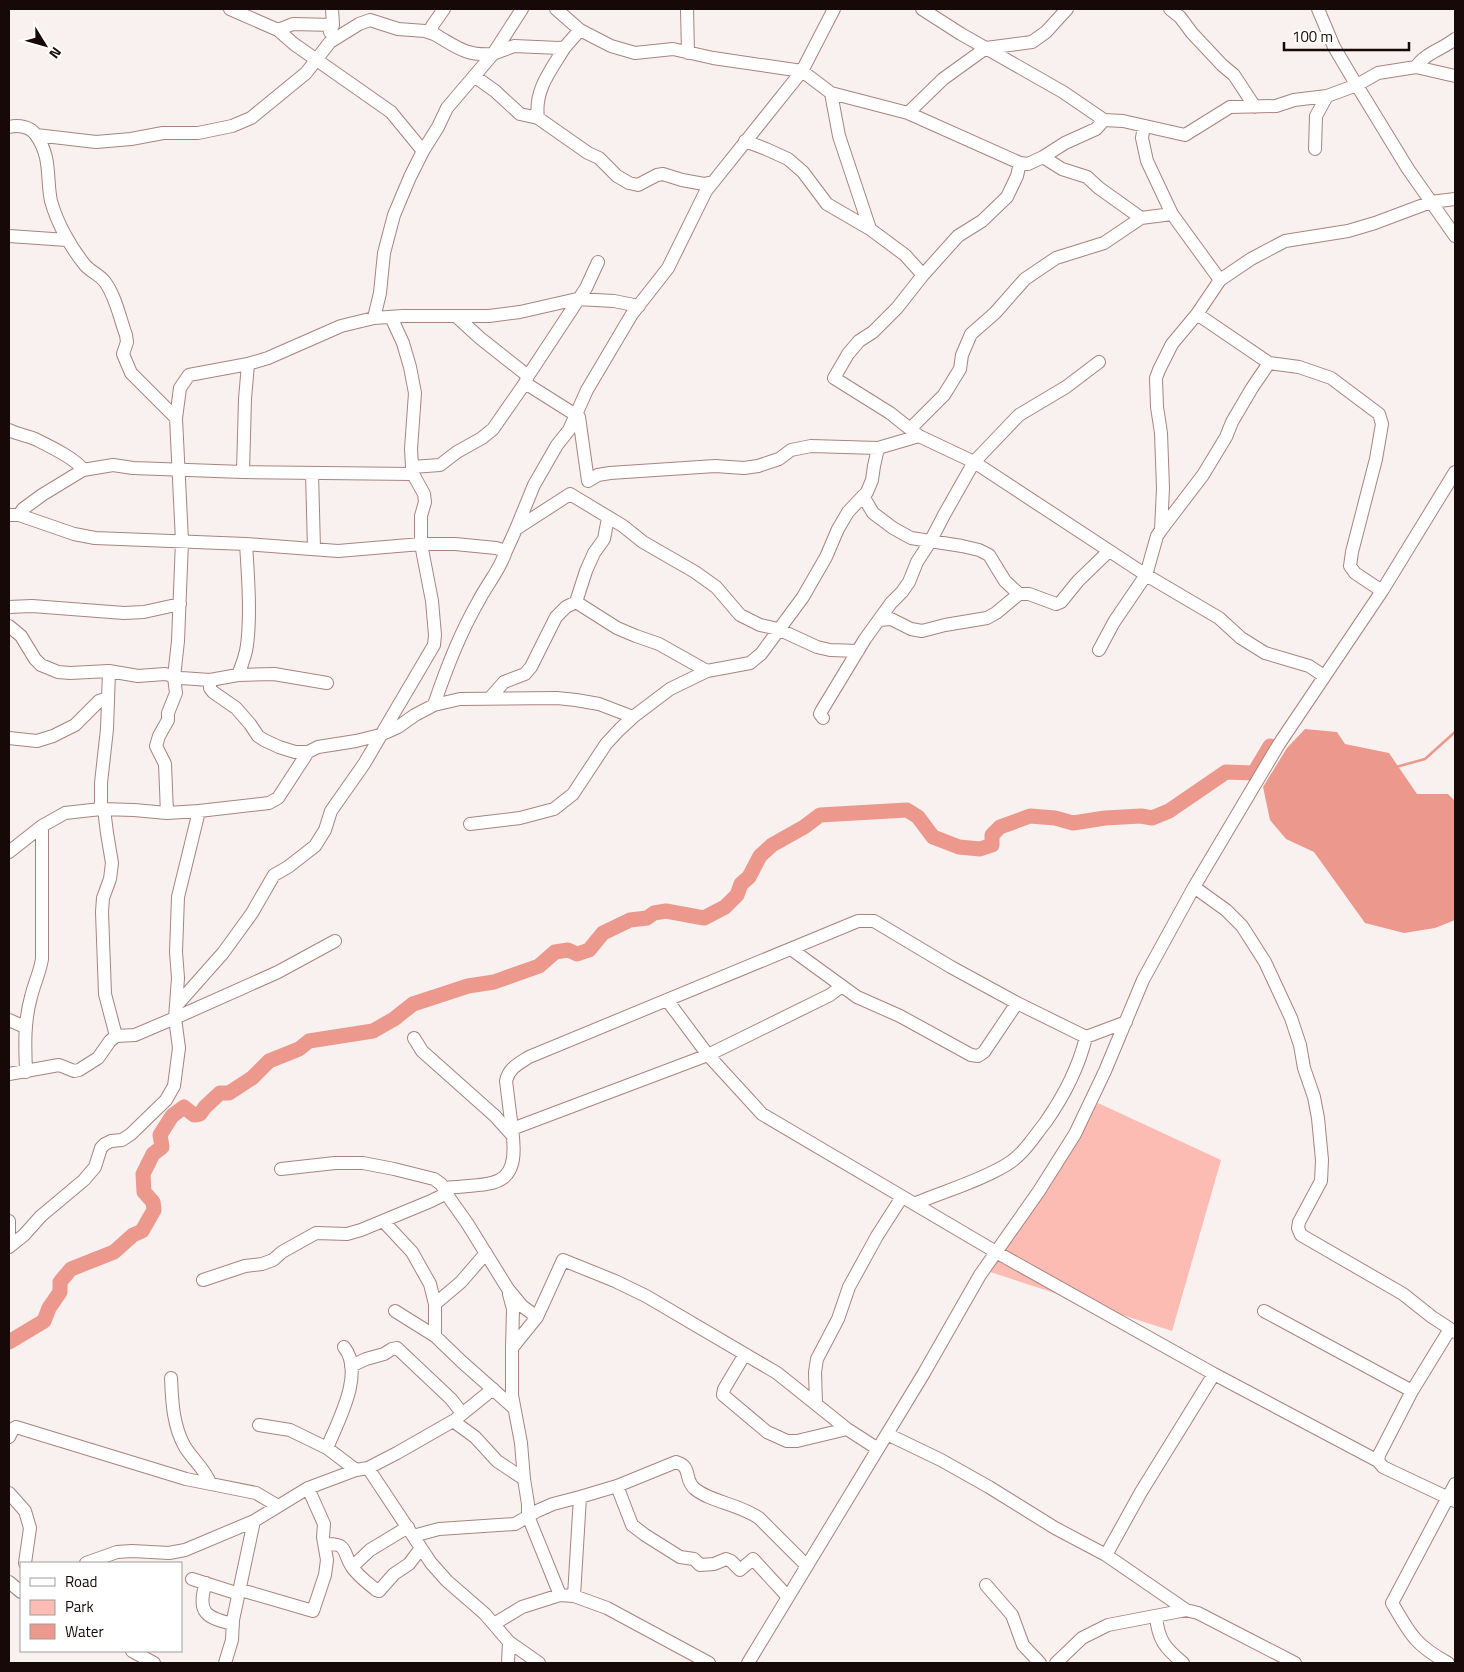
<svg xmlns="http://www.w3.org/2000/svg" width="1464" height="1672" viewBox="0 0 1464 1672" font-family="'Titillium Web',sans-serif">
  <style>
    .green { fill: #fdbcb3 }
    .water { fill: #ed988c }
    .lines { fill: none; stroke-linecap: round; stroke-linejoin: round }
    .stream { stroke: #ed988c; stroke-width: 2.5 }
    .river { stroke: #ed988c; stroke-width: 15 }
    .minor-casing { stroke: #a9847e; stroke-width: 14 }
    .minor { stroke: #fff; stroke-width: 12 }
  </style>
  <rect width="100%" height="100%" fill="#f9f1ef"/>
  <path class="green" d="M 1098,1103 L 1221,1160 L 1172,1331 L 987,1271 Z"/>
  <path class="water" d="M 1305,729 L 1337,732 L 1345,744 L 1389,753 L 1417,794 L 1448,794 L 1455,801 L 1455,920 L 1435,928 L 1404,933 L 1365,923 L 1314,852 L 1286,839 L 1270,820 L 1263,787 L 1287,748 Z"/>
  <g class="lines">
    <path class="stream" d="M 1396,767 L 1425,759 L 1455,732"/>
    <path class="river" d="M 9,1342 L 44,1321 L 49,1308 L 60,1292 L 60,1282 L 71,1269 L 114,1252 L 133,1235 L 142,1231 L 154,1210 L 153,1202 L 144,1192 L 143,1174 L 153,1154 L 162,1147 L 160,1135 L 172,1116 L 184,1107 L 194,1115 L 200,1114 L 205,1107 L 220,1093 L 229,1093 L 252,1078 L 269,1061 L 299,1049 L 309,1041 L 373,1031 L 394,1019 L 413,1004 L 468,986 L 494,982 L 539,966 L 555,952 L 568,950 L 577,954 L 589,950 L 603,933 L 630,920 L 647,918 L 654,913 L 666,911 L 704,918 L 725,907 L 737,895 L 741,884 L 749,877 L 760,856 L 772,845 L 804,827 L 820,815 L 907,810 L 918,817 L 933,837 L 959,847 L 980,849 L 992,845 L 992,835 L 1000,827 L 1030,816 L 1055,818 L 1073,823 L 1105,818 L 1141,816 L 1152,818 L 1169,811 L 1226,772 L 1254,773 L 1270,746"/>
    <g class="minor-casing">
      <path id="minor" d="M 230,9 L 278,30 L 294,44 L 391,112 L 423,151
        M 444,9 L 432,26 L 432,30 L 434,34 C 457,47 465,56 493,54 L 522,9
        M 556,9 L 580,30 L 611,46 L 635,53 L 673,49 L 713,58 L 802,71 L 831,93 L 908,113 L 943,79 L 986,48 L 1032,42 L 1046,32 L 1067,9
        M 687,9 L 688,53
        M 922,9 L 961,34 L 1063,92 L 1104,120
        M 1170,9 L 1180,17 L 1192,33 L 1222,65 L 1234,75 L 1255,107
        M 1318,9 L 1334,47 L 1353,79 L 1408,169 L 1455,236
        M 278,30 L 293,24 L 333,25
        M 330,32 L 333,25 L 332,9
        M 1416,67 C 1425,53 1443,49 1455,39
        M 474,76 L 495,91 L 520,114 L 538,118 L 588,153 L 599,158 L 617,176 L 629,183 L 638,185 L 657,175 L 663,174 L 682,180 L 704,184 L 713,182
        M 831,93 L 839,136 L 870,229 L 905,255 L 923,275 L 897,308 L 873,332 L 859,341 L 848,354 L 834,378 L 890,413 L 919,436
        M 908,113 L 1020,163 L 1028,164 L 1043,157 L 1065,143 L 1096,129 L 1104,120 L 1123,121 L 1185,135 L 1230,107 L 1276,106 L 1294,100 L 1327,96 L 1357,85 L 1378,73 L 1416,67 L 1455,76
        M 538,118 C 534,90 551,70 565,47
        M 1144,126 L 1142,138 L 1147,161 L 1172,214 L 1220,280
        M 9,127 C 18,125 30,126 36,135 C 52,158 46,177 51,201 C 57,223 71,248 85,265 C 91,272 100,275 105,282 C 116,297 120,319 126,335 L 127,342 L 123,354 L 131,373 L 176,418 L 182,541 L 178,641 L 174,677 L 176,693 L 168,713 L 168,720 L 159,736 L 156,746 L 165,764 L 167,813
        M 36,135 L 96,142 L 131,139 L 163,133 L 198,133 L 232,126 L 251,118 L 306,73 L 330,42 L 359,24 L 370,20 L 398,29 L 425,31 L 434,34
        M 745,141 L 766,149 L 788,159 L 803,172 L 827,204 L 870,229
        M 1315,149 L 1316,116 L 1327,96
        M 1043,157 L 1062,169 L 1087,177 L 1099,188 L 1141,218
        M 9,236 L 67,240
        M 923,275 L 958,236 L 982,221 L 1007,197 L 1017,176 L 1020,163
        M 1197,314 L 1269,363 L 1299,367 L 1331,378 L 1379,414 L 1382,424 L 1376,459 L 1352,552 L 1350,566 L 1355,573 L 1382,591
        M 457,317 L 480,338 L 528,376
        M 374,318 L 380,293 L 384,253 L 394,215 L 410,177 L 423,151 L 438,127 L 447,108 L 493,54 L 514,46 L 559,48 L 565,47 L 580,30
        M 525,383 L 579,417 L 588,481 L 598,475 L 610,473 L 715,466 L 744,468 L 758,466 L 779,459 L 791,450 L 811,446 L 878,448 L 919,436 L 974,462 L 1019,415 L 1066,387 L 1099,362
        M 176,418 L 180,388 L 189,375 L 248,364 L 268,358 L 341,326 L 374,318 L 403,316 L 489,316 L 520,312 L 577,299 L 614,301 L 639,306
        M 909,427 L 913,426 L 944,395 L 960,369 L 962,355 L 971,334 L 995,313 L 1025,279 L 1056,258 L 1104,243 L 1141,218 L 1172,214
        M 9,430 C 19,435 26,435 35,439 C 47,445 77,459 83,470
        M 412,467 L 440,465 L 457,452 L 482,438 L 493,429 L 525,383 L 528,376 L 586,288 L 598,262
        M 243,472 L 245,399 L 248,364
        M 312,473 L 314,549
        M 863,496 L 873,513 L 893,528 L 911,538 L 962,546 L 979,550 L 989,555 L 1005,581 L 1019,594
        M 9,515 L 19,515 L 74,534 L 95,538 L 246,544 L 338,551 L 421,544 L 455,544 L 496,548 L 506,551 L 516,529 L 534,485 L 557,445 L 569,430 L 587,390 L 632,314 L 668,268 L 706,191 L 802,71 L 834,9
        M 19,515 L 23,509 L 42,495 L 83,470 L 113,465 L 133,468 L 243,472 L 413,474
        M 608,518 L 604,539 L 594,553 L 586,571 L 576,602 L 617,628 L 636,636 L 659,644 L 707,671
        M 516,529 L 570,494 L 623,526 L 643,542 L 695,572 L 716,587 L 740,615 L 760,625 L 778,629 L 817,647 L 830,650 L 858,651
        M 1161,530 L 1203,475 L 1226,437 L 1232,422 L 1252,388 L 1269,363
        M 9,607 L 32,606 L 124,613 L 144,612 L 180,604
        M 879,620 L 891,619 L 911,629 L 922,631 L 945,625 L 987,618 L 996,613 L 1019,594 L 1029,594 L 1056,604 L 1061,602 L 1078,581 L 1109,551
        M 9,626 L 21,636 L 35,659 L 41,665 L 58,672 L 70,673 L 109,671 L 138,676 L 165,674 L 181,678 L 210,680 L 210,688 L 213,692 L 236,708 L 250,724 L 258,736 L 264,740 L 279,747 L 295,752 L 308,752 L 318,747 L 356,741 L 380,735 L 398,727 L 415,715 L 434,705 L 460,699 L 557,698 L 576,700 L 599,704 L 633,717
        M 1099,650 L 1114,622 L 1146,575 L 1157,536 L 1161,530 L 1163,488 L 1161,433 L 1157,407 L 1156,378 L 1159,370 L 1172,344 L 1197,314 L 1220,280 L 1251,259 L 1285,241 L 1348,231 L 1375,223 L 1431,202 L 1455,199
        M 238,675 L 274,674 L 327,683
        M 210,680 L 238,675 C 242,665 246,655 247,645 C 251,615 248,575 246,544
        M 490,698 L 504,682 L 525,674 L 531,667 L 556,617 L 566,607 L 576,602
        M 434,705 C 446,669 459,635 478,602 C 487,584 500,570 506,551
        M 823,718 L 820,714 L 822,710 L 865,639 L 891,603 L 902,592 L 909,582 L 917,562 L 930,542 L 944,515 L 974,462 L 1146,575 L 1219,618 L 1241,638 L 1265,653 L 1309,666 L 1324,676
        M 9,738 L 37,741 L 53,736 L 75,725 L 99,701 L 108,698
        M 101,809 L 101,783 L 107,729 L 109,671
        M 104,809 L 107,833 L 112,863 L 110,879 L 103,898 L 102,912 L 105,994 L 116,1036
        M 470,824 L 520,818 L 554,809 L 573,794 L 606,744 L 619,730 L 633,717 L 670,689 L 707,671 L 750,663 L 761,654 L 803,597 L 826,557 L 838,529 L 848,512 L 867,492 L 872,480 L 874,466 L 878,448
        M 9,852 L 42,826 L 65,813 L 101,809 L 134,810 L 167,813 L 199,811
        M 1194,887 L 1226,910 L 1242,926 L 1265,962 L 1291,1018 L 1300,1045 L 1304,1068 L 1314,1097 L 1318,1118 L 1322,1160 L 1321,1181 L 1299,1222 L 1298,1228 L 1301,1235 L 1403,1294 L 1432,1317 L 1455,1332
        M 791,949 L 857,997 L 900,1016 L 971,1055 L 978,1056 L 984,1052 L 1017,1003
        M 842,986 L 830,995 L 708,1055 L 512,1129 L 506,1081 C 509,1068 518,1064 529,1057 L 858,921 L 874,921 L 951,967 L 1017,1003 L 1086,1037 L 1126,1022
        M 667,1000 L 708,1055 L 762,1114 L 996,1252 L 1214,1374 L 1378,1461
        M 176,1006 L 223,953 L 252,913 L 274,875 L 288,867 L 315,846 L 325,830 L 331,811 L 364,764 L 434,645 L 435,635 L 432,601 L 421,544 L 421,516 L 425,502 L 424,494 L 413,474 L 412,467 L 411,449 L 415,393 L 410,367 L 403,343 L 391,317
        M 9,1020 L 25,1027
        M 414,1038 L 422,1051 L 495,1116 L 513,1136
        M 26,1072 C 25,1046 24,1022 31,997 C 34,984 40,972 42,959 L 42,826
        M 9,1074 L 59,1065 L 74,1071 L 79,1070 L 98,1058 L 110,1041 L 116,1036 L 135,1035 L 175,1018 L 278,972 L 335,941
        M 281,1169 L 335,1163 L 363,1163 L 394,1169 L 434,1179 L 441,1184 L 450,1199 L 467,1223 L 508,1289 L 522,1306 L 537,1317
        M 444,1188 C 493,1183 521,1191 512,1129
        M 914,1204 C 944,1191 978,1182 1006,1165 C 1023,1155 1033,1138 1045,1123 C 1064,1096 1078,1070 1086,1037
        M 9,1221 L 9,1243
        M 383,1221 L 412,1252 L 430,1284 L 435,1304 L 435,1336
        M 9,1247 L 24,1235 L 41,1216 L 84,1180 L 95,1167 L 101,1148 L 105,1144 L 111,1141 L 122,1140 L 131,1134 L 166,1100 L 174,1086 L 179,1048 L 175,1018 L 178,978 L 176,952 L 178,897 L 199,811 L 269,803 L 278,798 L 308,752
        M 203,1280 L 245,1266 L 262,1264 L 273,1260 L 282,1252 L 316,1233 L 347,1234 L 361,1230 L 431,1201 L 447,1193
        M 509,1294 L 513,1309 L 512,1348
        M 435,1304 L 461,1282 L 486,1253
        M 395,1311 L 435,1336 L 462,1362 L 514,1408
        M 1264,1311 L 1412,1391
        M 1450,1329 L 1412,1391 L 1379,1455 L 1378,1461 L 1383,1467 L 1455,1501
        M 745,1354 L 724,1389 L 723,1395 L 767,1432 L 787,1441 L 797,1441 L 847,1429
        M 351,1366 L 366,1359 L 384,1354 L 392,1349 L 397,1348 L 451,1399 L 462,1413
        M 171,1378 C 172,1402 173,1426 185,1447 C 193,1460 205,1469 210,1483
        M 816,1403 L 815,1372 L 817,1359 L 838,1319 L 849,1287 L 877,1236 L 902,1197
        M 457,1418 L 493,1389
        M 259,1425 L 290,1430 L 327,1448 L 356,1470
        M 887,1434 L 941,1460 L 989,1487 L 1055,1528 L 1106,1555 L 1186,1610
        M 9,1437 L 13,1429 L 16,1427 L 186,1479 L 256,1493 L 278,1506
        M 327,1448 C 338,1421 365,1373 344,1347
        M 368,1468 L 431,1563 L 447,1581 L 485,1614 L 509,1642 L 539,1663
        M 617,1486 L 632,1525 L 645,1535 L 680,1557 L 694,1559 L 700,1565 L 714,1564 L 726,1559 L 731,1561 L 740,1570 L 753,1559 L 788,1597
        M 9,1493 L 25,1511 L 30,1528 L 25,1563
        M 580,1497 L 617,1486 L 676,1462 C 693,1467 683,1479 695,1489 C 711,1502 739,1504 759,1518 L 807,1566
        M 413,1536 L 439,1529 L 515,1524 L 537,1511 L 553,1504 L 580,1497 L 574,1596
        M 325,1544 C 349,1543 342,1552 352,1567 C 358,1576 368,1583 376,1590 L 379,1591 L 394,1574 L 409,1564 L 421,1548
        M 1106,1555 L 1141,1492 L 1214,1374
        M 86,1563 L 117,1552 L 132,1551 L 169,1553 L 185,1550 L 254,1521 L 308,1488 L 356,1470 L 368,1468 L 397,1453 L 453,1421 L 475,1437 L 497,1461 L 524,1479
        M 352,1567 L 370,1550 L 408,1527
        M 192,1579 L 239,1594
        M 9,1582 L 21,1592
        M 206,1583 C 196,1613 207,1618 233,1624
        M 986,1585 L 1012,1615 L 1023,1645 L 1040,1663
        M 241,1590 L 313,1611 L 325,1575 L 327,1560 L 323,1537 L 324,1524 L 308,1488
        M 560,1595 L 528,1516 L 528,1504 L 524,1479 L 521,1443 L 512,1395 L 512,1348 L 537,1317 L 563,1260 L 615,1281 L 646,1296 L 777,1373 L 847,1429 L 878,1449
        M 1156,1616 C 1158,1640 1165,1648 1183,1663
        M 494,1624 L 522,1607 L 560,1595 L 574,1596 L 607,1608 L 709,1663
        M 132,1651 L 154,1663
        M 225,1663 L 232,1640 L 233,1620 L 254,1521
        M 508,1663 L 509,1642
        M 748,1663 L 924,1373 L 980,1275 L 1039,1191 L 1075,1134 L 1105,1071 L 1143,980 L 1194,887 L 1279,744 L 1382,591 L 1455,472
        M 1056,1663 L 1082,1638 L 1108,1625 L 1186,1610 L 1198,1613 L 1295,1663
        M 1448,1663 C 1415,1645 1410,1634 1392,1603 L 1455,1484"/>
    </g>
    <use href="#minor" class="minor"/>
  </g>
  <rect width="1464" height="1672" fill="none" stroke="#160907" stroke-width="20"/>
  <rect x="20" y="1562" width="162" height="90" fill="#ffffff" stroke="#a29d9c"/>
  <rect x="30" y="1578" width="25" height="8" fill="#ffffff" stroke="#a29d9c"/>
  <text x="65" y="1587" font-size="15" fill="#160907">Road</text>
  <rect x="30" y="1600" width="25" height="15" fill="#fdbcb3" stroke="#a29d9c"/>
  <text x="65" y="1612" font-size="15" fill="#160907">Park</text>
  <rect x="30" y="1624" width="25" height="15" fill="#ed988c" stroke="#a29d9c"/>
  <text x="65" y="1637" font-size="15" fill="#160907">Water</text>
  <g transform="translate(45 45) rotate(127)" stroke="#ffffff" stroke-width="4" paint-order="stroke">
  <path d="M0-4L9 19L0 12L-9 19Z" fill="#160907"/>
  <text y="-8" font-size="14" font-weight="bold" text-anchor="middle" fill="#160907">N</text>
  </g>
  <path d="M1284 42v8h125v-8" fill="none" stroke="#160907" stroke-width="2.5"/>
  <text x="1292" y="42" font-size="15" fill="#160907" stroke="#ffffff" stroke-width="4" paint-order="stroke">100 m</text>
</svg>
